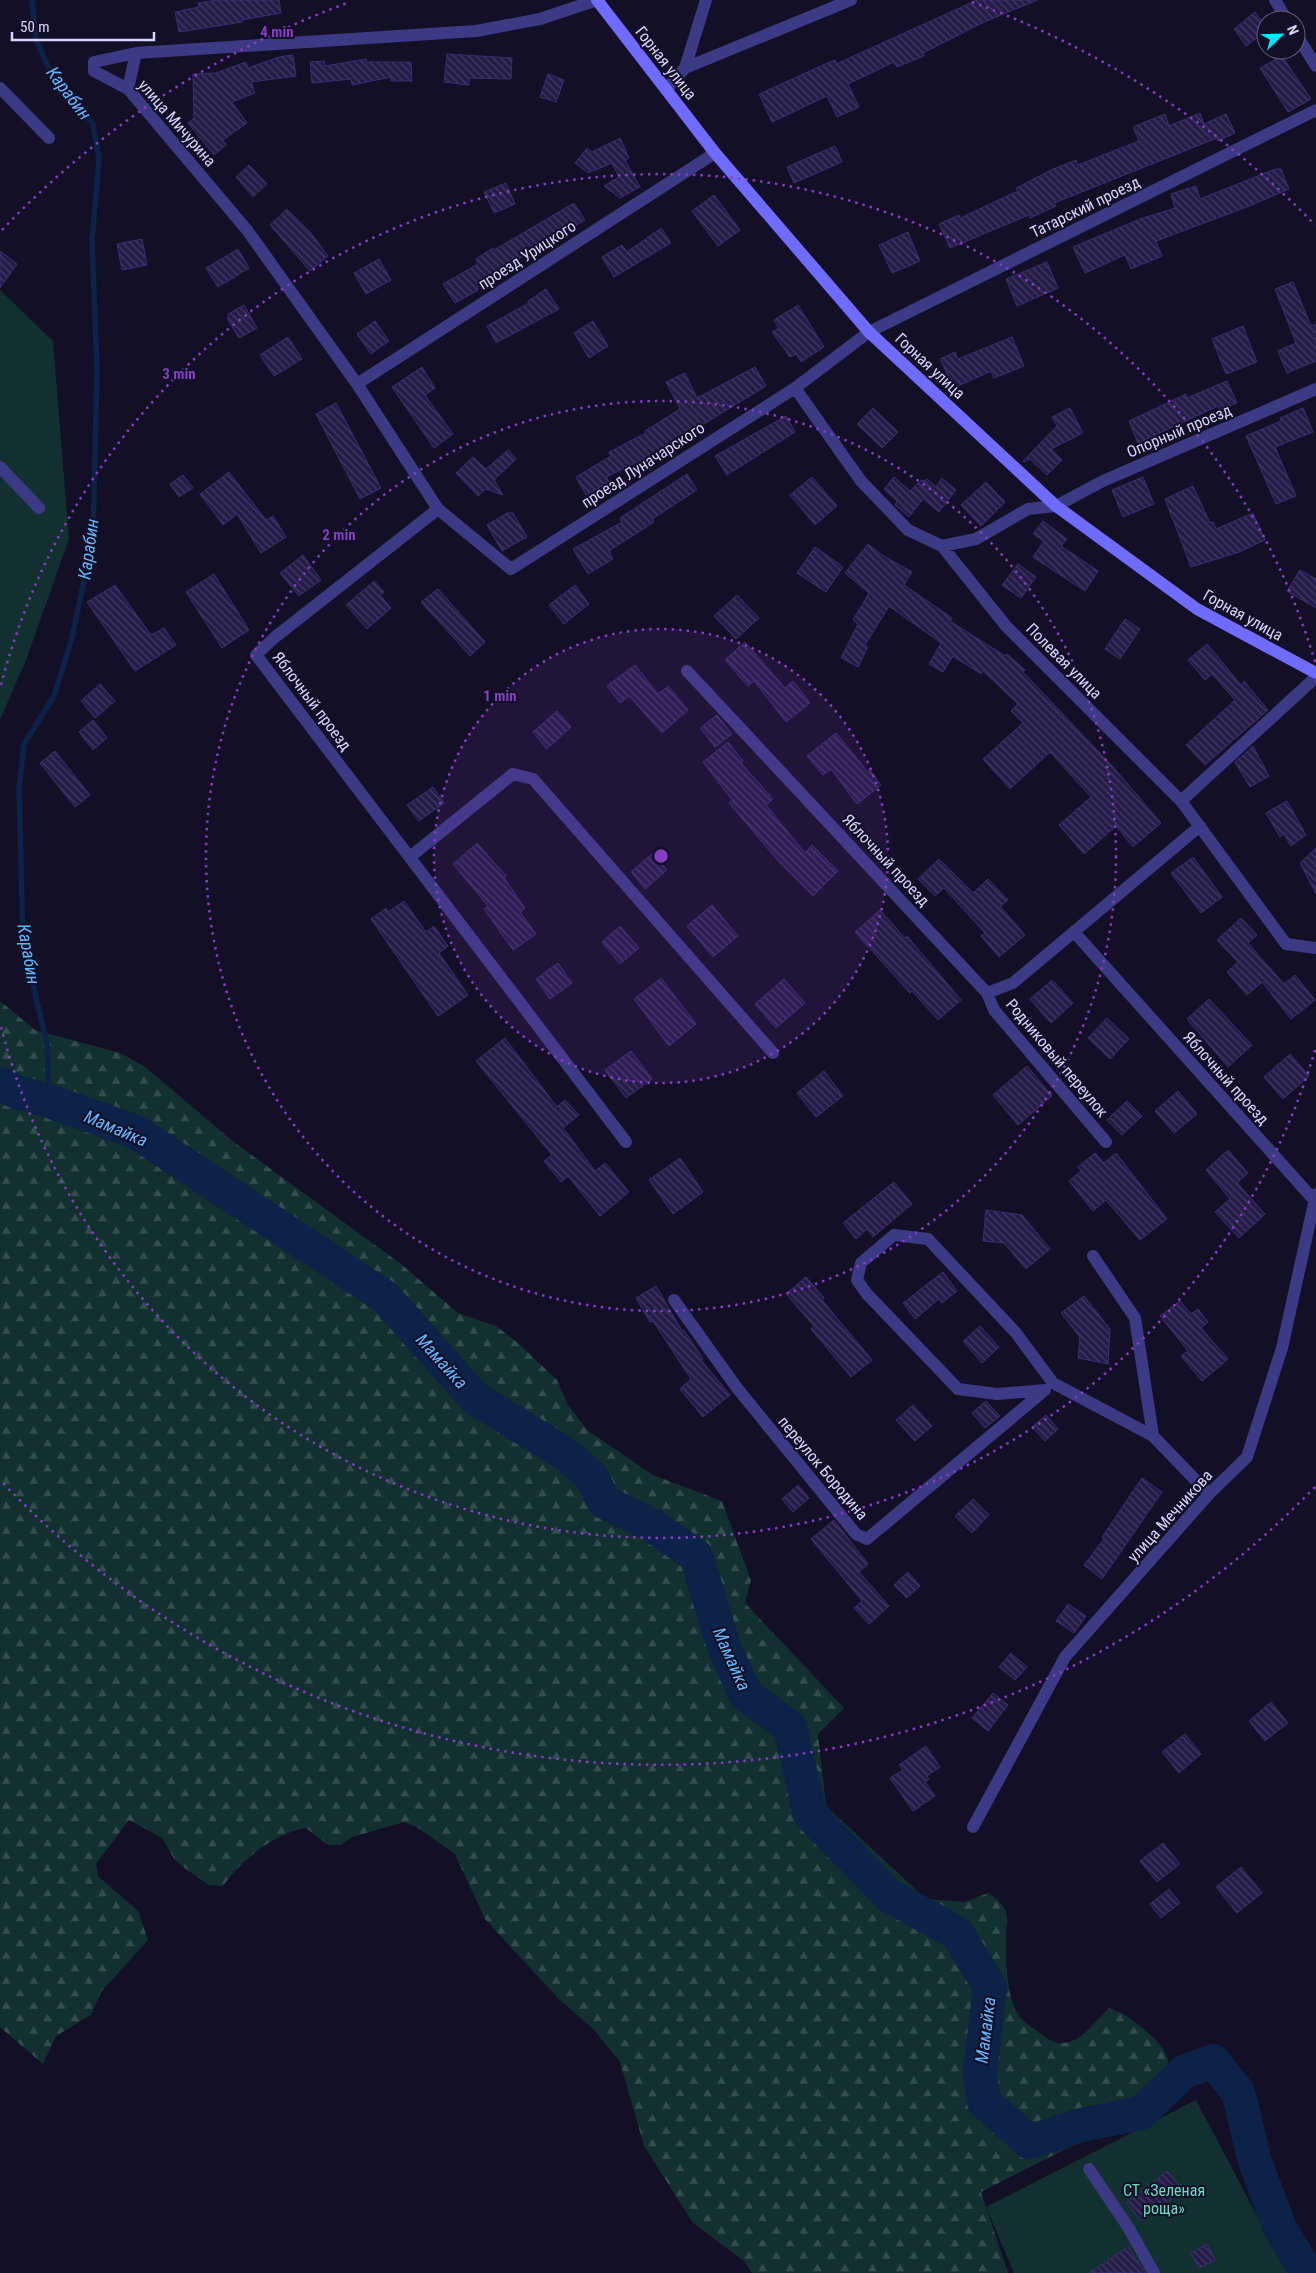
<svg xmlns="http://www.w3.org/2000/svg" width="1316" height="2273" viewBox="0 0 1316 2273" font-family="'Roboto Condensed',sans-serif">
  <style>
    .forest { fill: url(#forest-firs) }
    .garden { fill: #12302f }
    .lines { fill: none; stroke-linecap: round; stroke-linejoin: round }
    .stream { stroke: #0c2248; stroke-width: 5.5 }
    .river { stroke: #0c2248; stroke-width: 34 }
    .building { fill: url(#building-back-hatch); stroke: #3b2d73 }
    .street { stroke: #3d3a85; stroke-width: 12 }
    .secondary { stroke: #6f6bff; stroke-width: 12 }
    .ring { fill: none; stroke: #843dc5; stroke-width: 2.5; stroke-dasharray: 2.5 5 }
    .labels { text-anchor: middle; dominant-baseline: central; stroke-width: 4; stroke-linejoin: round; paint-order: stroke }
    .street-label { font-size: 16px; fill: #d9d4ff; stroke: #130f26 }
    .park-label { font-size: 16px; fill: #5fe0c0; stroke: #130f26 }
    .water-label { font-size: 18px; font-style: italic; fill: #62b6ff; stroke: #130f26 }
    .centre { fill: #843dc5; stroke: #130f26; stroke-width: 2.5 }
    .ring-label { font-size: 15px; text-anchor: middle; font-weight: bold; fill: #843dc5; stroke: #130f26; stroke-width: 4; stroke-linejoin: round; paint-order: stroke }
  </style>
  <defs>
    <pattern id="forest-firs" width="22" height="20" patternUnits="userSpaceOnUse" patternTransform="scale(1.25)"><rect width="22" height="20" fill="#12302f"/><path d="M5 1l3.5 6h-7zM16 11l3.5 6h-7z" fill="#344d4e"/></pattern>
    <pattern id="building-back-hatch" width="6" height="6" patternUnits="userSpaceOnUse" patternTransform="scale(1.25)"><rect width="6" height="6" fill="#241b47"/><path d="M-1 5l2 2M0 0l6 6M5-1l2 2" fill="none" stroke="#433b63"/></pattern>
  </defs>
  <rect width="100%" height="100%" fill="#130f26"/>
  <path class="forest" d="M 0,1001 L 35,1030 L 120,1053 L 144,1066 L 235,1143 L 401,1264 L 458,1313 L 496,1326 L 518,1343 L 557,1380 L 568,1405 L 587,1430 L 653,1475 L 722,1501 L 751,1580 L 745,1603 L 844,1708 L 818,1734 L 826,1806 L 926,1899 L 965,1902 L 988,1893 C 994,1897 1004,1904 1006,1912 C 1008,1920 1006,1931 1006,1939 C 1006,1961 1006,1995 1018,2014 C 1023,2022 1033,2028 1041,2034 C 1070,2058 1088,2029 1109,2008 C 1123,2012 1131,2019 1142,2028 C 1179,2057 1170,2069 1163,2111 L 1116,2124 L 981,2192 L 1008,2273 L 752,2273 L 744,2261 L 693,2223 L 644,2146 L 620,2062 L 595,2031 L 558,1998 L 485,1919 L 455,1854 L 418,1828 L 404,1822 L 352,1837 L 341,1845 L 328,1845 L 306,1828 C 275,1833 241,1860 223,1886 L 209,1885 L 186,1869 L 175,1860 L 162,1838 L 129,1820 L 96,1864 L 98,1876 L 138,1911 L 148,1940 L 101,1992 L 91,2015 L 56,2036 L 43,2064 L 0,2027 Z"/>
  <path class="garden" d="M 0,290 L 53,341 L 69,539 L 26,660 L 0,720 Z
    M 1196,2100 L 1262,2225 L 1292,2273 L 1014,2273 L 986,2207 Z"/>
  <g class="lines">
    <path class="stream" d="M 32,0 L 36,39 L 51,74 L 93,124 L 99,159 L 92,240 L 97,370 L 93,537 L 72,638 L 54,696 L 24,744 L 19,788 L 23,943 L 47,1043 L 49,1101"/>
    <path class="river" d="M 0,1084 L 17,1092 L 49,1101 L 136,1132 L 385,1297 L 475,1398 L 567,1455 L 592,1477 L 604,1502 L 652,1525 L 696,1556 L 725,1650 L 746,1695 L 790,1727 L 810,1814 L 888,1895 L 957,1933 L 990,1987 L 980,2072 L 984,2102 L 1029,2142 L 1081,2125 L 1141,2113 L 1184,2072 L 1213,2061 L 1238,2092 L 1255,2162 L 1280,2228 L 1307,2273"/>
  </g>
  <path class="building" d="M 217,0 L 279,0 L 281,13 L 242,20 L 242,22 L 179,32 L 175,12 L 199,7 L 198,3 Z
    M 977,0 L 1037,0 L 982,23 L 923,53 L 924,56 L 897,67 L 894,62 L 848,84 L 859,107 L 837,117 L 827,96 L 772,122 L 759,94 L 823,65 L 835,60 L 836,64 Z
    M 1255,12 L 1266,27 L 1266,31 L 1246,46 L 1234,29 Z
    M 447,54 L 512,58 L 511,79 L 469,78 L 469,85 L 444,82 Z
    M 293,55 L 296,76 L 251,82 L 255,93 L 232,102 L 247,123 L 223,140 L 226,145 L 214,155 L 188,123 L 194,118 L 193,74 L 216,73 L 246,62 L 248,68 L 279,57 Z
    M 1282,56 L 1311,99 L 1288,112 L 1260,68 Z
    M 366,59 L 367,62 L 411,62 L 412,81 L 391,81 L 391,77 L 352,85 L 351,79 L 312,83 L 310,62 L 324,61 L 325,66 Z
    M 548,74 L 564,80 L 556,102 L 540,97 Z
    M 1200,113 L 1204,124 L 1226,114 L 1235,133 L 1218,141 L 1217,138 L 1054,203 L 1056,206 L 1030,218 L 1029,215 L 950,248 L 939,224 L 959,215 L 960,218 L 1018,191 L 1016,188 L 1053,169 L 1076,160 L 1078,165 L 1139,141 L 1133,127 L 1165,114 L 1169,126 Z
    M 620,138 L 629,158 L 625,160 L 640,187 L 620,198 L 604,186 L 619,177 L 612,163 L 588,173 L 575,163 L 587,148 L 592,152 Z
    M 835,146 L 842,162 L 794,183 L 787,167 Z
    M 249,165 L 267,184 L 253,197 L 236,177 Z
    M 1275,169 L 1281,169 L 1289,189 L 1247,207 L 1156,241 L 1162,256 L 1131,269 L 1125,255 L 1085,273 L 1073,247 L 1140,219 L 1175,208 L 1171,194 L 1196,186 L 1200,199 Z
    M 506,183 L 515,204 L 494,213 L 484,192 Z
    M 714,195 L 740,230 L 718,246 L 692,211 Z
    M 574,203 L 585,220 L 505,267 L 477,287 L 478,290 L 455,303 L 443,284 L 478,264 L 476,259 L 493,248 L 494,250 Z
    M 287,209 L 311,233 L 328,256 L 310,271 L 270,225 Z
    M 661,228 L 671,243 L 614,277 L 602,257 L 622,245 L 627,252 Z
    M 908,232 L 920,261 L 892,273 L 879,245 Z
    M 142,239 L 147,265 L 122,270 L 117,244 Z
    M 238,249 L 249,268 L 218,287 L 206,268 Z
    M 0,251 L 17,264 L 0,288 Z
    M 379,259 L 391,280 L 366,294 L 354,273 Z
    M 1047,262 L 1058,288 L 1017,306 L 1006,279 Z
    M 1293,282 L 1311,326 L 1316,324 L 1316,361 L 1287,373 L 1278,351 L 1296,343 L 1275,289 Z
    M 546,289 L 559,309 L 496,343 L 487,326 L 529,303 L 528,301 Z
    M 244,305 L 257,328 L 239,338 L 228,320 L 228,314 Z
    M 798,305 L 824,347 L 801,362 L 796,354 L 790,357 L 772,332 L 779,328 L 774,320 Z
    M 375,321 L 389,341 L 371,354 L 357,334 Z
    M 593,321 L 608,346 L 589,358 L 574,333 Z
    M 1243,326 L 1257,362 L 1226,374 L 1212,339 Z
    M 288,337 L 302,359 L 274,376 L 260,355 Z
    M 1012,337 L 1024,366 L 994,378 L 991,371 L 954,388 L 940,359 L 955,352 L 958,359 Z
    M 422,367 L 435,388 L 425,395 L 453,434 L 434,448 L 392,387 Z
    M 755,367 L 766,386 L 658,452 L 606,477 L 609,482 L 586,495 L 576,477 L 611,456 L 609,452 L 646,433 L 645,431 L 680,409 L 666,382 L 685,373 L 697,398 Z
    M 1227,381 L 1237,403 L 1219,410 L 1218,406 L 1138,443 L 1129,421 L 1186,394 L 1187,398 Z
    M 336,403 L 381,488 L 360,499 L 316,414 Z
    M 873,408 L 898,432 L 882,448 L 857,424 Z
    M 1070,408 L 1083,433 L 1051,449 L 1062,460 L 1047,475 L 1030,459 L 1024,462 L 1023,461 L 1057,426 L 1052,417 Z
    M 1303,408 L 1313,432 L 1275,447 L 1296,496 L 1276,504 L 1246,436 L 1281,421 L 1280,418 Z
    M 786,416 L 795,432 L 727,475 L 715,456 Z
    M 508,450 L 516,459 L 494,480 L 503,495 L 486,489 L 478,496 L 456,473 L 473,457 L 486,469 Z
    M 229,472 L 266,520 L 273,516 L 286,537 L 261,553 L 237,514 L 223,525 L 200,494 Z
    M 687,474 L 697,490 L 652,519 L 654,522 L 609,551 L 613,559 L 588,574 L 573,549 L 622,522 L 620,518 Z
    M 183,475 L 193,488 L 179,497 L 170,484 Z
    M 812,477 L 837,506 L 815,525 L 790,495 Z
    M 894,477 L 910,491 L 921,480 L 924,481 L 927,479 L 936,487 L 942,478 L 956,490 L 939,512 L 923,499 L 909,517 L 895,505 L 897,501 L 884,489 Z
    M 1143,477 L 1154,504 L 1123,517 L 1112,490 Z
    M 986,482 L 1005,502 L 981,526 L 961,505 Z
    M 1193,486 L 1210,523 L 1213,522 L 1216,529 L 1253,513 L 1265,540 L 1239,552 L 1191,567 L 1165,499 Z
    M 507,513 L 513,513 L 527,537 L 502,551 L 487,525 Z
    M 1043,521 L 1067,539 L 1061,546 L 1098,571 L 1085,591 L 1033,557 L 1044,541 L 1033,534 Z
    M 868,544 L 882,555 L 912,572 L 904,585 L 952,618 L 950,621 L 1005,656 L 1007,654 L 1025,670 L 1023,672 L 1114,768 L 1161,823 L 1133,847 L 1116,826 L 1084,854 L 1059,825 L 1091,797 L 1050,752 L 1010,789 L 983,759 L 1023,723 L 1011,711 L 1018,704 L 983,671 L 981,674 L 953,656 L 943,672 L 929,664 L 941,643 L 889,606 L 865,645 L 868,647 L 858,667 L 841,658 L 858,624 L 853,620 L 869,593 L 845,573 Z
    M 815,547 L 843,567 L 826,592 L 797,573 Z
    M 303,555 L 321,580 L 299,596 L 280,573 Z
    M 1018,564 L 1036,577 L 1021,598 L 1002,585 Z
    M 1300,570 L 1316,579 L 1316,608 L 1287,591 Z
    M 214,574 L 249,630 L 222,648 L 186,592 Z
    M 374,581 L 384,592 L 380,595 L 391,608 L 367,629 L 346,605 Z
    M 115,585 L 151,635 L 164,628 L 176,645 L 135,671 L 87,602 Z
    M 575,585 L 589,604 L 564,624 L 549,605 Z
    M 438,589 L 485,642 L 470,656 L 421,602 Z
    M 737,595 L 759,618 L 736,639 L 714,616 Z
    M 1125,619 L 1140,629 L 1120,659 L 1105,649 Z
    M 745,642 L 785,688 L 793,681 L 810,703 L 786,722 L 754,681 L 748,686 L 725,660 Z
    M 1207,644 L 1241,685 L 1244,681 L 1268,710 L 1205,765 L 1186,745 L 1235,700 L 1212,674 L 1205,680 L 1188,660 Z
    M 635,665 L 658,694 L 668,686 L 688,710 L 662,733 L 629,696 L 620,703 L 607,686 Z
    M 100,684 L 115,701 L 95,718 L 81,701 Z
    M 557,711 L 571,727 L 547,749 L 533,732 Z
    M 717,715 L 732,734 L 715,747 L 700,728 Z
    M 93,720 L 107,738 L 93,750 L 79,732 Z
    M 836,733 L 868,772 L 870,770 L 881,785 L 857,804 L 831,769 L 823,775 L 807,756 Z
    M 728,742 L 743,761 L 741,763 L 773,799 L 766,805 L 805,853 L 812,845 L 838,871 L 813,896 L 780,863 L 729,803 L 732,800 L 703,762 Z
    M 1253,746 L 1269,776 L 1250,787 L 1235,762 Z
    M 55,751 L 90,795 L 75,807 L 40,763 Z
    M 433,787 L 444,803 L 419,821 L 407,805 Z
    M 1287,801 L 1306,835 L 1291,846 L 1284,834 L 1280,837 L 1266,813 Z
    M 477,843 L 506,876 L 504,878 L 525,908 L 520,912 L 536,934 L 513,950 L 484,909 L 488,906 L 453,864 Z
    M 1316,848 L 1316,894 L 1300,863 Z
    M 653,853 L 667,870 L 645,889 L 631,872 Z
    M 1193,857 L 1222,897 L 1201,913 L 1171,873 Z
    M 939,859 L 973,893 L 988,879 L 1008,900 L 1000,906 L 1025,935 L 999,957 L 981,936 L 985,933 L 944,888 L 935,896 L 918,879 Z
    M 404,901 L 426,932 L 434,926 L 448,946 L 439,953 L 468,995 L 438,1016 L 371,919 L 386,908 L 388,912 Z
    M 712,905 L 738,936 L 713,957 L 687,926 Z
    M 880,910 L 905,938 L 907,936 L 961,1000 L 938,1020 L 912,991 L 910,993 L 901,983 L 855,932 Z
    M 1241,918 L 1257,935 L 1248,943 L 1284,984 L 1295,975 L 1315,1000 L 1291,1019 L 1262,982 L 1247,995 L 1227,972 L 1238,962 L 1217,940 Z
    M 620,926 L 639,948 L 620,964 L 602,942 Z
    M 558,963 L 572,983 L 550,999 L 536,979 Z
    M 661,978 L 696,1024 L 669,1046 L 634,999 Z
    M 784,979 L 805,1003 L 776,1028 L 755,1004 Z
    M 1052,980 L 1073,1003 L 1051,1023 L 1030,999 Z
    M 1209,999 L 1252,1045 L 1228,1067 L 1187,1019 Z
    M 1107,1018 L 1129,1039 L 1110,1059 L 1088,1038 Z
    M 505,1038 L 557,1107 L 565,1100 L 579,1115 L 563,1128 L 595,1171 L 605,1163 L 629,1192 L 600,1216 L 568,1176 L 561,1182 L 544,1161 L 552,1155 L 476,1061 Z
    M 631,1051 L 652,1079 L 626,1098 L 605,1070 Z
    M 1290,1054 L 1309,1076 L 1283,1099 L 1264,1077 Z
    M 1027,1066 L 1052,1096 L 1018,1125 L 993,1095 Z
    M 824,1071 L 843,1096 L 816,1117 L 797,1093 Z
    M 1178,1091 L 1197,1114 L 1174,1133 L 1155,1111 Z
    M 1127,1101 L 1142,1116 L 1122,1135 L 1107,1120 Z
    M 1228,1150 L 1248,1173 L 1237,1183 L 1265,1214 L 1239,1238 L 1215,1212 L 1230,1199 L 1206,1170 Z
    M 1095,1153 L 1104,1163 L 1116,1153 L 1167,1219 L 1140,1240 L 1106,1200 L 1093,1211 L 1069,1181 L 1081,1171 L 1078,1167 Z
    M 680,1158 L 703,1192 L 673,1214 L 649,1180 Z
    M 894,1182 L 912,1204 L 873,1237 L 867,1229 L 856,1239 L 843,1223 Z
    M 986,1210 L 1022,1215 L 1050,1249 L 1026,1269 L 1004,1243 L 983,1241 Z
    M 943,1272 L 957,1291 L 942,1303 L 939,1299 L 915,1319 L 903,1303 Z
    M 806,1277 L 824,1298 L 822,1300 L 872,1360 L 851,1377 L 811,1329 L 814,1326 L 786,1294 Z
    M 656,1286 L 682,1331 L 684,1330 L 703,1359 L 701,1360 L 730,1395 L 703,1417 L 680,1389 L 691,1379 L 653,1321 L 650,1322 L 636,1298 Z
    M 1084,1296 L 1110,1329 L 1108,1364 L 1078,1358 L 1080,1337 L 1061,1313 Z
    M 1180,1301 L 1191,1314 L 1198,1309 L 1208,1322 L 1201,1328 L 1228,1359 L 1202,1381 L 1181,1356 L 1188,1351 L 1160,1316 Z
    M 980,1326 L 999,1347 L 982,1363 L 963,1341 Z
    M 986,1401 L 1000,1416 L 985,1428 L 972,1413 Z
    M 913,1405 L 932,1426 L 915,1441 L 896,1420 Z
    M 1046,1415 L 1058,1429 L 1045,1441 L 1032,1427 Z
    M 1142,1478 L 1162,1492 L 1102,1579 L 1084,1565 L 1104,1539 L 1102,1537 Z
    M 798,1485 L 809,1498 L 793,1512 L 782,1499 Z
    M 973,1499 L 989,1515 L 972,1533 L 955,1516 Z
    M 834,1520 L 868,1564 L 859,1572 L 889,1606 L 869,1624 L 854,1608 L 862,1601 L 811,1539 Z
    M 908,1572 L 920,1586 L 907,1598 L 894,1585 Z
    M 1068,1604 L 1086,1616 L 1074,1633 L 1056,1621 Z
    M 1011,1653 L 1027,1667 L 1015,1680 L 999,1667 Z
    M 993,1693 L 1008,1705 L 988,1731 L 972,1718 Z
    M 1271,1702 L 1288,1723 L 1265,1741 L 1249,1721 Z
    M 1185,1734 L 1201,1754 L 1179,1773 L 1162,1752 Z
    M 926,1746 L 940,1767 L 927,1776 L 929,1779 L 925,1782 L 935,1796 L 913,1811 L 890,1778 L 903,1770 L 899,1765 Z
    M 1163,1843 L 1180,1864 L 1157,1882 L 1140,1861 Z
    M 1241,1867 L 1262,1893 L 1237,1913 L 1216,1887 Z
    M 1169,1889 L 1180,1903 L 1161,1918 L 1150,1904 Z
    M 1167,2171 L 1183,2190 L 1141,2221 L 1127,2203 Z
    M 1207,2244 L 1215,2260 L 1199,2268 L 1191,2253 Z
    M 1128,2247 L 1145,2273 L 1089,2273 Z"/>
  <g class="lines">
    <path class="street" d="M 597,0 L 540,19 L 476,31 L 136,53 L 94,62 L 94,71 L 128,89 L 247,230 L 357,384 L 438,509 L 511,569 L 795,388 L 869,332 L 1316,110
      M 1275,0 L 1287,20
      M 1296,34 L 1316,66
      M 685,68 L 706,0
      M 0,88 L 49,138
      M 128,89 L 136,53
      M 666,90 L 685,68 L 851,0
      M 357,384 L 715,153
      M 795,388 L 861,481 L 908,530 L 942,546 L 1006,626 L 1181,801 L 1286,944 L 1316,948
      M 0,467 L 39,508
      M 438,509 L 274,638 L 256,655 L 626,1142
      M 942,546 L 976,539 L 1028,509 L 1056,506 L 1103,481 L 1316,389
      M 687,671 L 987,993 L 1013,983 L 1200,826
      M 1181,801 L 1316,677
      M 410,857 L 513,774 L 533,779 L 773,1053
      M 1074,932 L 1314,1200
      M 987,993 L 994,1010 L 1106,1142
      M 1093,1256 L 1135,1318 L 1153,1436
      M 674,1300 L 737,1388 L 856,1534 L 867,1539 L 1045,1390
      M 1045,1390 L 997,1394 L 958,1389 L 867,1294 L 857,1280 L 861,1263 L 894,1235 L 928,1239 L 1016,1333 L 1053,1383 L 1153,1436 L 1209,1494
      M 973,1827 L 1065,1657 L 1209,1494 L 1247,1457 L 1282,1348 L 1316,1194
      M 1089,2169 L 1128,2227 L 1154,2273"/>
    <path class="secondary" d="M 597,0 L 715,153 L 869,332 L 1056,506 L 1197,609 L 1316,673"/>
  </g>
  <circle cx="661" cy="856" r="227" fill="#843dc5" fill-opacity=".12"/>
  <g class="ring">
    <circle cx="661" cy="856" r="227"/>
    <circle cx="661" cy="856" r="455"/>
    <path d="M1315 1050A682 682 0 0 1 1 1027M1 685A682 682 0 0 1 1315 662"/>
    <path d="M1315 1487A909 909 0 0 1 2 1482M2 230A909 909 0 0 1 350 2M972 2A909 909 0 0 1 1315 225"/>
  </g>
  <g class="labels">
    <g class="street-label">
      <text transform="translate(666 63) rotate(52)">Горная улица</text>
      <text transform="translate(177 123) rotate(49)">улица Мичурина</text>
      <text transform="translate(1085 207) rotate(-26)">Татарский проезд</text>
      <text transform="translate(527 255) rotate(-33)">проезд Урицкого</text>
      <text transform="translate(930 366) rotate(43)">Горная улица</text>
      <text transform="translate(1179 431) rotate(-23)">Опорный проезд</text>
      <text transform="translate(643 465) rotate(-33)">проезд Луначарского</text>
      <text transform="translate(1243 615) rotate(29)">Горная улица</text>
      <text transform="translate(1064 661) rotate(45)">Полевая улица</text>
      <text transform="translate(312 701) rotate(53)">Яблочный проезд</text>
      <text transform="translate(886 860) rotate(47)">Яблочный проезд</text>
      <text transform="translate(1057 1058) rotate(50)">Родниковый переулок</text>
      <text transform="translate(1226 1078) rotate(48)">Яблочный проезд</text>
      <text transform="translate(823 1468) rotate(50)">переулок Бородина</text>
      <text transform="translate(1170 1516) rotate(-48)">улица Мечникова</text>
    </g>
    <g class="park-label">
      <text x="1164" y="2190">СТ «Зеленая<tspan x="1164" dy="18">роща»</tspan></text>
    </g>
    <g class="water-label">
      <text transform="translate(69 93) rotate(53)">Карабин</text>
      <text transform="translate(88 549) rotate(-82)">Карабин</text>
      <text transform="translate(29 954) rotate(80)">Карабин</text>
      <text transform="translate(116 1128) rotate(23)">Мамайка</text>
      <text transform="translate(442 1361) rotate(48)">Мамайка</text>
      <text transform="translate(732 1659) rotate(66)">Мамайка</text>
      <text transform="translate(985 2030) rotate(-83)">Мамайка</text>
    </g>
  </g>
  <circle cx="661" cy="856" r="8" class="centre"/>
  <g class="ring-label">
    <text x="277" y="37">4 min</text>
    <text x="179" y="379">3 min</text>
    <text x="339" y="540">2 min</text>
    <text x="500" y="701">1 min</text>
  </g>
  <g transform="translate(1281 35) rotate(67)"><circle r="24" fill="#130f26" stroke="#625e7d"/>
  <path d="M0-4L9 19L0 12L-9 19Z" fill="#00e5ff"/>
  <text y="-8" font-size="14" font-weight="bold" text-anchor="middle" fill="#d9d4ff">N</text>
  </g>
  <path d="M12 32v8h142v-8" fill="none" stroke="#d9d4ff" stroke-width="2.5"/>
  <text x="20" y="32" font-size="15" fill="#d9d4ff" stroke="#130f26" stroke-width="4" paint-order="stroke">50 m</text>
</svg>
